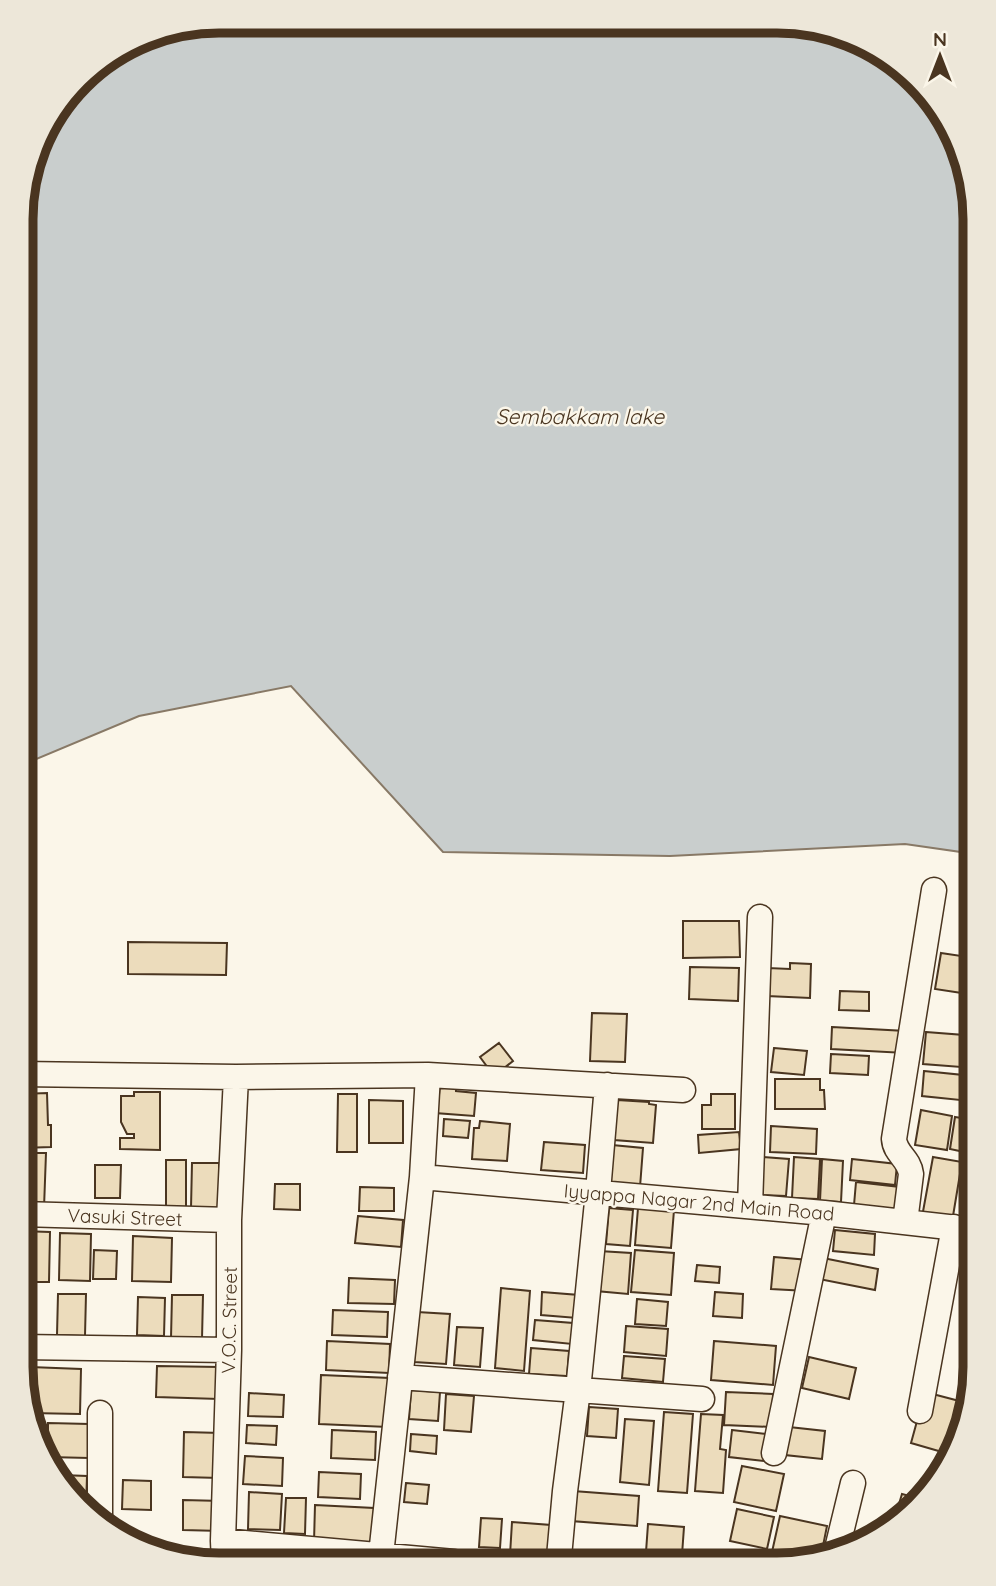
<svg xmlns="http://www.w3.org/2000/svg" width="996" height="1586" viewBox="0 0 996 1586" font-family="Quicksand,sans-serif">
  <style>
    .water { fill: #c9cecd; stroke: #887966; stroke-width: 2 }
    .building { fill: #ecdcbc; stroke: #4a3520; stroke-width: 2 }
    .lines { fill: none; stroke-linecap: round; stroke-linejoin: round }
    .minor-casing { stroke: #4a3520; stroke-width: 27 }
    .minor { stroke: #fbf6e9; stroke-width: 24 }
    .labels { text-anchor: middle; dominant-baseline: central; stroke-width: 5; stroke-linejoin: round; paint-order: stroke }
    .street-label { font-size: 19px; fill: #4a3520; stroke: #fbf6e9 }
    .water-label { font-size: 21px; font-style: italic; fill: #4a3520; stroke: #fbf6e9 }
    .rim { fill: none; stroke: #4a3520; stroke-width: 9 }
  </style>
  <rect width="100%" height="100%" fill="#fbf6e9"/>
  <path class="water" d="M 219,21 L 803,23 L 898,62 L 960,143 L 975,219 L 975,854 L 905,844 L 670,856 L 443,852 L 291,686 L 139,716 L 22,765 L 23,194 L 42,131 L 88,70 L 144,36 Z"/>
  <path class="building" d="M 683,921 L 739,921 L 740,957 L 683,958 Z
    M 128,942 L 227,943 L 226,975 L 128,974 Z
    M 941,953 L 975,958 L 975,995 L 935,989 Z
    M 790,963 L 811,964 L 810,998 L 767,996 L 768,968 L 790,969 Z
    M 690,967 L 739,968 L 738,1001 L 689,999 Z
    M 840,991 L 869,992 L 869,1011 L 839,1010 Z
    M 967,997 L 975,997 L 975,1025 L 964,1024 Z
    M 592,1013 L 627,1014 L 625,1062 L 590,1061 Z
    M 832,1027 L 906,1031 L 905,1053 L 831,1049 Z
    M 926,1032 L 964,1035 L 961,1067 L 923,1064 Z
    M 499,1043 L 513,1061 L 494,1076 L 480,1057 Z
    M 774,1048 L 807,1051 L 804,1075 L 771,1072 Z
    M 831,1054 L 869,1056 L 868,1075 L 830,1073 Z
    M 924,1071 L 963,1075 L 960,1100 L 922,1096 Z
    M 775,1079 L 820,1079 L 820,1090 L 824,1090 L 825,1109 L 775,1109 Z
    M 440,1084 L 456,1085 L 456,1091 L 476,1093 L 474,1116 L 435,1113 L 436,1095 L 439,1095 Z
    M 134,1092 L 160,1092 L 160,1150 L 120,1149 L 120,1138 L 134,1138 L 134,1134 L 127,1134 L 121,1122 L 121,1096 L 134,1096 Z
    M 47,1093 L 48,1125 L 51,1125 L 51,1147 L 21,1148 L 21,1094 Z
    M 338,1094 L 357,1094 L 357,1152 L 337,1152 Z
    M 711,1094 L 735,1094 L 735,1129 L 702,1129 L 702,1105 L 711,1105 Z
    M 369,1100 L 403,1101 L 403,1143 L 369,1143 Z
    M 617,1100 L 649,1102 L 649,1104 L 656,1105 L 653,1143 L 614,1140 Z
    M 921,1110 L 952,1116 L 947,1150 L 915,1145 Z
    M 955,1117 L 975,1120 L 969,1153 L 950,1149 Z
    M 444,1119 L 470,1121 L 468,1138 L 443,1136 Z
    M 480,1121 L 510,1124 L 507,1161 L 472,1159 L 474,1128 L 479,1128 Z
    M 771,1126 L 817,1129 L 816,1154 L 770,1152 Z
    M 739,1132 L 741,1149 L 699,1153 L 698,1135 Z
    M 544,1142 L 585,1145 L 583,1173 L 541,1170 Z
    M 612,1145 L 643,1148 L 640,1187 L 609,1184 Z
    M 21,1153 L 46,1153 L 44,1208 L 21,1207 Z
    M 763,1157 L 789,1159 L 786,1196 L 761,1195 Z
    M 794,1157 L 820,1159 L 818,1199 L 792,1198 Z
    M 933,1157 L 962,1162 L 952,1222 L 922,1217 Z
    M 822,1159 L 843,1161 L 841,1202 L 820,1201 Z
    M 852,1159 L 897,1164 L 895,1185 L 850,1180 Z
    M 166,1160 L 186,1160 L 186,1207 L 166,1207 Z
    M 192,1163 L 219,1163 L 219,1208 L 191,1208 Z
    M 95,1165 L 121,1165 L 120,1198 L 95,1198 Z
    M 856,1182 L 900,1187 L 897,1210 L 854,1205 Z
    M 275,1184 L 300,1184 L 300,1210 L 274,1209 Z
    M 360,1187 L 394,1188 L 394,1211 L 359,1211 Z
    M 609,1208 L 633,1210 L 630,1246 L 606,1244 Z
    M 638,1208 L 674,1210 L 671,1248 L 635,1245 Z
    M 358,1216 L 403,1220 L 401,1247 L 355,1243 Z
    M 835,1230 L 875,1234 L 874,1255 L 833,1251 Z
    M 21,1231 L 50,1232 L 49,1282 L 21,1282 Z
    M 60,1233 L 91,1234 L 90,1281 L 59,1280 Z
    M 133,1236 L 172,1238 L 171,1282 L 132,1281 Z
    M 94,1250 L 117,1251 L 116,1279 L 93,1279 Z
    M 635,1250 L 674,1253 L 671,1295 L 631,1292 Z
    M 599,1251 L 631,1253 L 628,1294 L 596,1291 Z
    M 774,1257 L 809,1260 L 807,1291 L 771,1289 Z
    M 823,1258 L 878,1269 L 875,1290 L 819,1279 Z
    M 697,1265 L 720,1267 L 719,1283 L 695,1281 Z
    M 349,1278 L 395,1280 L 394,1304 L 348,1303 Z
    M 966,1287 L 975,1289 L 975,1305 L 962,1301 Z
    M 501,1288 L 530,1291 L 524,1371 L 495,1368 Z
    M 542,1292 L 579,1295 L 577,1318 L 541,1315 Z
    M 715,1292 L 743,1294 L 742,1318 L 713,1316 Z
    M 58,1294 L 86,1294 L 85,1336 L 57,1335 Z
    M 172,1295 L 203,1295 L 202,1339 L 171,1338 Z
    M 138,1297 L 165,1298 L 164,1336 L 137,1335 Z
    M 637,1299 L 668,1302 L 666,1326 L 635,1324 Z
    M 333,1310 L 388,1312 L 387,1337 L 332,1335 Z
    M 417,1312 L 450,1314 L 446,1364 L 414,1362 Z
    M 535,1320 L 573,1323 L 572,1344 L 533,1340 Z
    M 626,1326 L 668,1329 L 666,1356 L 624,1352 Z
    M 457,1327 L 483,1328 L 480,1367 L 454,1365 Z
    M 327,1341 L 390,1344 L 389,1373 L 326,1370 Z
    M 714,1341 L 776,1346 L 773,1385 L 711,1380 Z
    M 531,1348 L 569,1351 L 567,1376 L 529,1374 Z
    M 624,1356 L 665,1359 L 663,1382 L 622,1378 Z
    M 809,1357 L 856,1368 L 849,1399 L 802,1388 Z
    M 157,1366 L 220,1367 L 219,1399 L 156,1397 Z
    M 30,1367 L 81,1369 L 80,1414 L 30,1413 L 29,1405 Z
    M 321,1375 L 390,1378 L 388,1427 L 319,1424 Z
    M 411,1390 L 440,1392 L 438,1421 L 409,1419 Z
    M 726,1392 L 773,1394 L 772,1427 L 724,1425 Z
    M 925,1392 L 967,1403 L 949,1454 L 911,1443 Z
    M 249,1393 L 284,1395 L 283,1417 L 248,1416 Z
    M 446,1394 L 474,1396 L 471,1432 L 444,1430 Z
    M 589,1407 L 618,1409 L 616,1438 L 587,1436 Z
    M 664,1412 L 693,1414 L 687,1493 L 658,1491 Z
    M 701,1414 L 723,1415 L 720,1449 L 726,1450 L 723,1493 L 695,1491 Z
    M 625,1419 L 654,1421 L 649,1485 L 620,1482 Z
    M 48,1423 L 89,1424 L 89,1458 L 48,1457 Z
    M 247,1425 L 277,1426 L 276,1445 L 246,1443 Z
    M 789,1427 L 825,1431 L 822,1459 L 785,1455 Z
    M 332,1430 L 376,1432 L 375,1460 L 331,1458 Z
    M 732,1430 L 766,1434 L 764,1461 L 729,1457 Z
    M 184,1432 L 221,1433 L 220,1478 L 183,1477 Z
    M 411,1434 L 437,1436 L 436,1454 L 410,1451 Z
    M 245,1456 L 283,1458 L 282,1486 L 243,1484 Z
    M 742,1466 L 784,1474 L 776,1511 L 734,1502 Z
    M 319,1472 L 361,1474 L 360,1499 L 318,1497 Z
    M 61,1475 L 87,1476 L 86,1508 Z
    M 123,1480 L 151,1481 L 151,1510 L 122,1509 Z
    M 406,1483 L 429,1485 L 427,1504 L 404,1502 Z
    M 573,1491 L 639,1496 L 637,1526 L 571,1521 Z
    M 249,1492 L 282,1494 L 280,1530 L 248,1529 Z
    M 902,1494 L 917,1498 L 896,1514 Z
    M 286,1498 L 306,1498 L 305,1534 L 284,1533 Z
    M 183,1500 L 222,1501 L 221,1531 L 183,1530 Z
    M 315,1505 L 374,1508 L 372,1545 L 314,1542 Z
    M 737,1509 L 774,1517 L 767,1549 L 730,1541 Z
    M 780,1516 L 827,1526 L 821,1556 L 806,1559 L 772,1552 Z
    M 481,1518 L 502,1519 L 500,1548 L 479,1547 Z
    M 512,1522 L 551,1525 L 549,1558 L 510,1555 Z
    M 648,1524 L 684,1527 L 682,1555 L 646,1552 Z
    M 859,1531 L 872,1534 L 855,1548 Z
    M 246,1554 L 273,1556 L 272,1564 L 245,1563 Z
    M 278,1557 L 319,1561 L 318,1564 L 278,1564 Z
    M 488,1558 L 513,1561 L 513,1564 L 487,1564 Z"/>
  <g class="lines">
    <g class="minor-casing">
      <path id="minor" d="M 21,1074 L 236,1077 L 428,1075 L 683,1090
        M 422,1177 L 824,1213 L 975,1230
        M 750,1206 L 760,917
        M 21,1214 L 229,1220
        M 905,1222 L 911,1174 C 909,1158 895,1154 894,1139 L 934,890
        M 21,1347 L 229,1350
        M 400,1377 L 702,1399
        M 920,1411 L 954,1227
        M 100,1413 L 100,1525
        M 774,1453 L 824,1213
        M 223,1541 L 454,1562
        M 836,1553 L 853,1483
        M 381,1555 L 422,1177 L 428,1075
        M 224,1563 L 223,1541 L 229,1350 L 229,1220 L 236,1077
        M 555,1564 L 559,1557 L 565,1491 L 578,1390 L 598,1192 L 607,1085"/>
    </g>
    <use href="#minor" class="minor"/>
  </g>
  <g class="labels">
    <g class="street-label">
      <text transform="translate(699 1202) rotate(5)">Iyyappa Nagar 2nd Main Road</text>
      <text transform="translate(125 1217) rotate(2)">Vasuki Street</text>
      <text transform="translate(229 1320) rotate(-89)">V.O.C. Street</text>
    </g>
    <g class="water-label">
      <text x="580" y="416">Sembakkam lake</text>
    </g>
  </g>
  <path d="M0 0H996V1586H0ZM219 33H777A186 186 0 0 1 963 219V1367A186 186 0 0 1 777 1553H219A186 186 0 0 1 33 1367V219A186 186 0 0 1 219 33Z" fill="#ede7d9" fill-rule="evenodd"/>
  <path class="rim" d="M219 33H777A186 186 0 0 1 963 219V1367A186 186 0 0 1 777 1553H219A186 186 0 0 1 33 1367V219A186 186 0 0 1 219 33Z"/>
  <g transform="translate(940 56)" stroke="#fbf6e9" stroke-width="5" paint-order="stroke">
  <path d="M0-5L12 26L0 18L-12 26Z" fill="#4a3520"/>
  <text y="-10" font-size="19" font-weight="bold" text-anchor="middle" fill="#4a3520">N</text>
  </g>
</svg>
